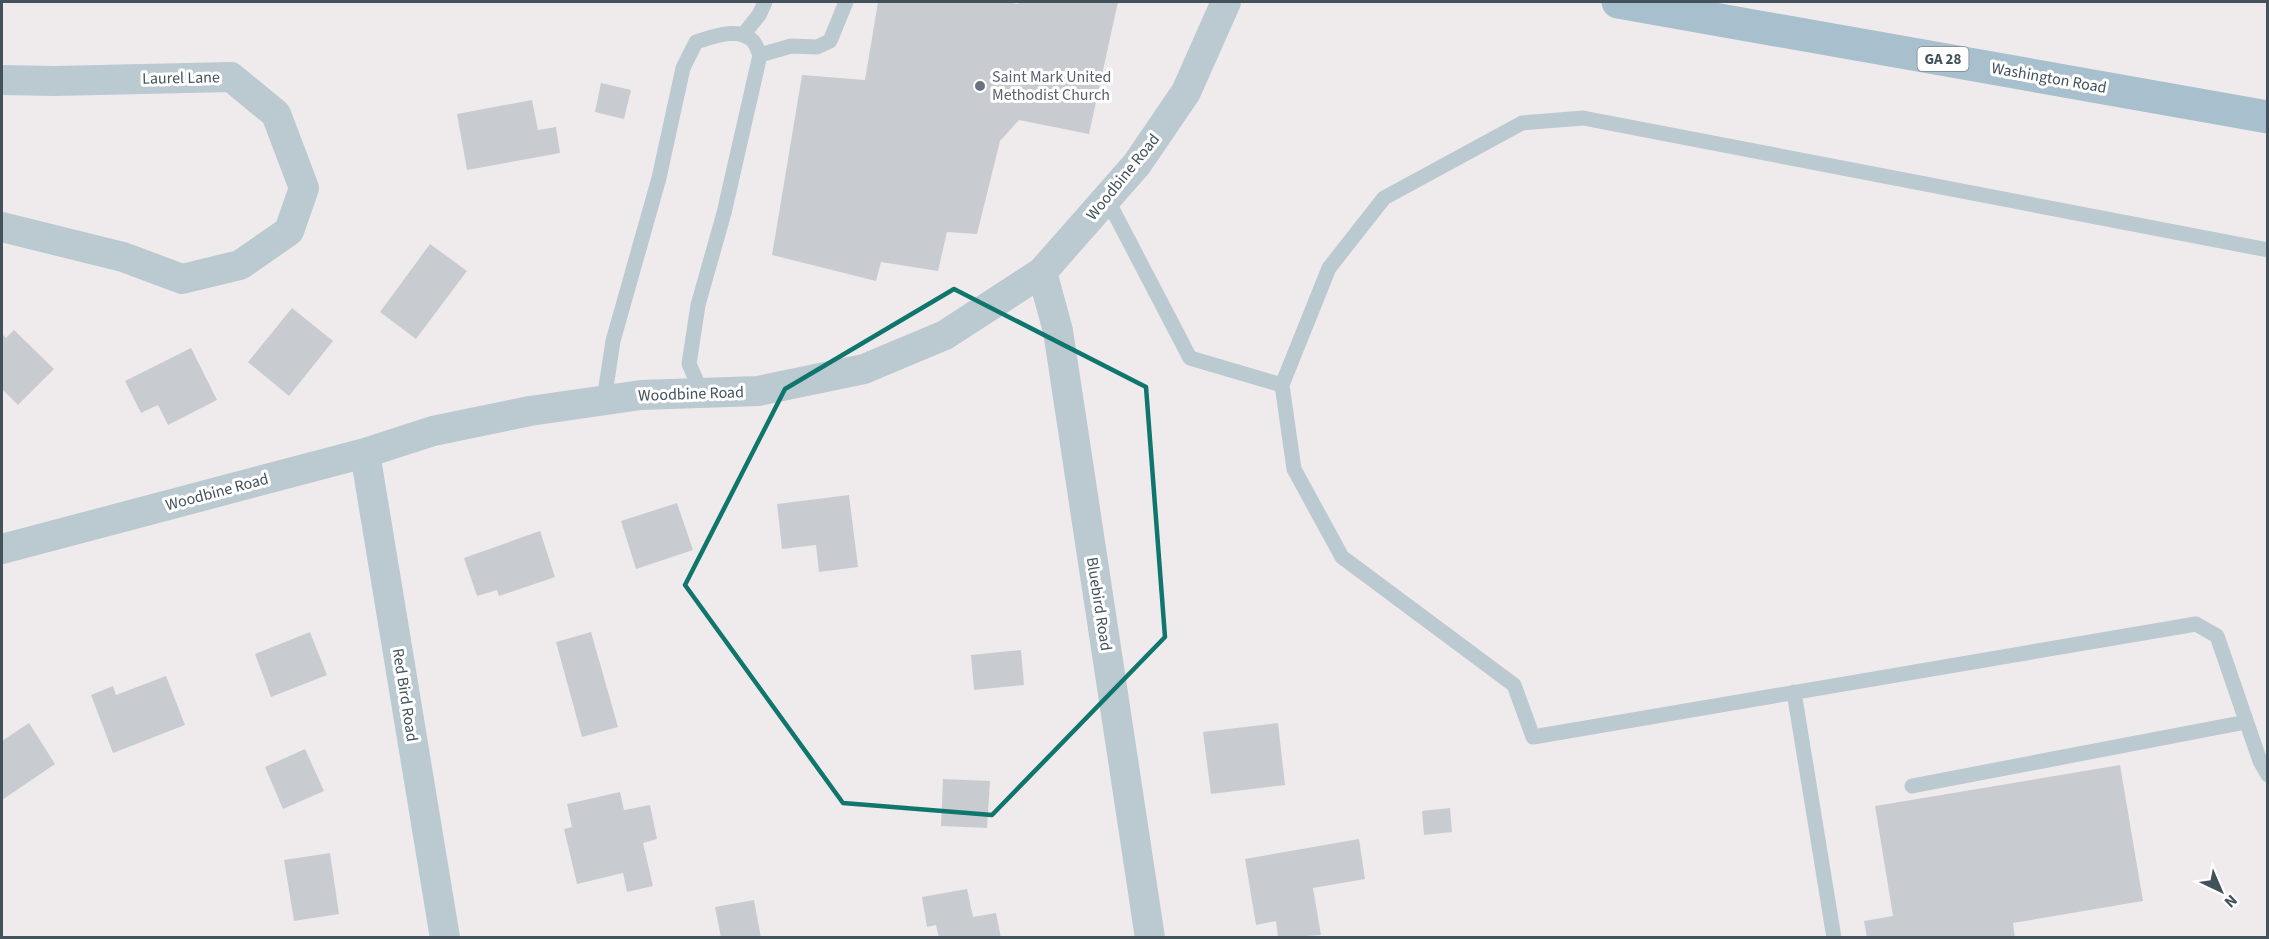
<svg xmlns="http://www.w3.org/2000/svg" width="2269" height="939" viewBox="0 0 2269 939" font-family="'Source Sans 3',sans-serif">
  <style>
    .building { fill: #c8ccd1 }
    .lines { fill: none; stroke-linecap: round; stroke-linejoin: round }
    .service { stroke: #bbc9d0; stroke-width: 15 }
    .minor { stroke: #bbc9d0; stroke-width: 30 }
    .primary { stroke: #a8c0cd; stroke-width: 33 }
    .marked { fill: none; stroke: #0f766e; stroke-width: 4.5; stroke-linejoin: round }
    .worship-dot { fill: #6b7280; stroke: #fff; stroke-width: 2 }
    .labels { text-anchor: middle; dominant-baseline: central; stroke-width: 6; stroke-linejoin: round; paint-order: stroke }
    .shield { fill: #fff; stroke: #7b868c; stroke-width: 1.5 }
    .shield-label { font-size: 15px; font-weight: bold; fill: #43525a }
    .worship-label { font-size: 16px; fill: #5b616d; stroke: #fff; text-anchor: start }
    .street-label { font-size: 16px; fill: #43525a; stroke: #fff }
  </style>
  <rect width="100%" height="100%" fill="#efebec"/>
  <path class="building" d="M 878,2 L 1005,2 L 1018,4 L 1019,2 L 1118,2 L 1089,134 L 1019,120 L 1000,141 L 977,234 L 947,232 L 938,271 L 881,262 L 876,281 L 772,255 L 802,75 L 865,80 Z
    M 601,83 L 631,90 L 624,119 L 595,112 Z
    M 532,100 L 538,130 L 556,127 L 560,153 L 467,170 L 457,114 Z
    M 430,244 L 467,271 L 416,339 L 380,312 Z
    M 292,308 L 333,341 L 289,396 L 248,362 Z
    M 14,330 L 54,369 L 18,405 L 2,389 L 2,334 L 6,338 Z
    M 191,348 L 217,400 L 168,425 L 158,405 L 141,413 L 125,381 Z
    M 849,495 L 858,567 L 819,572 L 816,545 L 782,549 L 777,504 Z
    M 677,503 L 693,550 L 636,569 L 621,521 Z
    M 540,531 L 555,577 L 499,596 L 497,590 L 477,596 L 464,558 Z
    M 310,632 L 327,675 L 271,697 L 255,654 Z
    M 591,632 L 618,727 L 582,737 L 556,642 Z
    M 1021,650 L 1024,685 L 974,690 L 971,655 Z
    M 166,676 L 185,725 L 113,753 L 91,695 L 113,686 L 116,695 Z
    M 29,723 L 55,764 L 2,800 L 2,741 Z
    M 1278,723 L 1285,785 L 1211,794 L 1203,732 Z
    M 305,749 L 324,791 L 283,809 L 265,767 Z
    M 2120,765 L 2143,901 L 2013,923 L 2015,938 L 1867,938 L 1864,921 L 1893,916 L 1875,806 Z
    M 943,779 L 990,781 L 987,828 L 941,826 Z
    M 620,792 L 624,810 L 650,805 L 657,839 L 643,843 L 653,886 L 627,892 L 623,873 L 577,884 L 564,829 L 572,827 L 567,804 Z
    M 1450,808 L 1452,832 L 1424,835 L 1422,811 Z
    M 1359,839 L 1365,879 L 1313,888 L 1321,935 L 1278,938 L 1276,921 L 1256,925 L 1245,859 Z
    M 330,853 L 339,914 L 294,921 L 284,860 Z
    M 967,889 L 973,917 L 996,913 L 1001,938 L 939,938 L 936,925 L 927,927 L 922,897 Z
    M 754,900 L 761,938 L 721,938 L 715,907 Z"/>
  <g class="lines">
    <path class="service" d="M 743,35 L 759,15 L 765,2
      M 760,55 L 791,46 L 817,47 L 830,41 L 846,2
      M 1107,199 L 1190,358 L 1282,385
      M 2268,250 L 1583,118 L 1522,123 L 1384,198 L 1329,268 L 1282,385 L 1294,469 L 1342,557 L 1514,685 L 1533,737 L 2196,624 L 2217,636 L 2260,761 L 2268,775
      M 604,400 L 613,341 L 659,178 L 683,68 L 696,42 C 712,37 739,26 753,41 C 756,44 758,51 760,55 L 724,213 L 698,305 L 689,364 L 702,393
      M 1794,692 L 1834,938
      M 1912,786 L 2246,722"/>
    <path class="minor" d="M 2,80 L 55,81 L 231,77 L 276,114 L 304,188 L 289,231 L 240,265 L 182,279 L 123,257 L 2,227
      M 1042,272 L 1058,331 L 1150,938
      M 365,453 L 445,938
      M 2,549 L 365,453 L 433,431 L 530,411 L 641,395 L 758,391 L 864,369 L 945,335 L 1042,272 L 1137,164 L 1186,92 L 1226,2"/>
    <path class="primary" d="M 1618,2 L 2268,117"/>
  </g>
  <path class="marked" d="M 954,289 L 1146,387 L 1165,637 L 992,815 L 843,803 L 685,585 L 785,389 Z"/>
  <circle class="worship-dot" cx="980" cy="86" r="6"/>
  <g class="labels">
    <rect class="shield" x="1917.5" y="47" width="51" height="24" rx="4.5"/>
    <g class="shield-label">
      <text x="1943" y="59">GA 28</text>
    </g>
    <g class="worship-label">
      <text x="992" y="77">Saint Mark United<tspan x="992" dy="18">Methodist Church</tspan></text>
    </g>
    <g class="street-label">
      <text transform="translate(181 78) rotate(-1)">Laurel Lane</text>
      <text transform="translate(2049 78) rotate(10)">Washington Road</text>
      <text transform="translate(1123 177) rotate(-51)">Woodbine Road</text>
      <text transform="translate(691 394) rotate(-2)">Woodbine Road</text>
      <text transform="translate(217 492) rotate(-15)">Woodbine Road</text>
      <text transform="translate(1099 604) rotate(81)">Bluebird Road</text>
      <text transform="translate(405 695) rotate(81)">Red Bird Road</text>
    </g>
  </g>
  <rect width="2269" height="939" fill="none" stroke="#43525a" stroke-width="6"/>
  <g transform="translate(2221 891) rotate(136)" stroke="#ffffff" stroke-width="4.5" paint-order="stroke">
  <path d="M0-4.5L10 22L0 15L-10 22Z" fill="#43525a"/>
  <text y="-9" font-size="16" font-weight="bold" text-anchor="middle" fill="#43525a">N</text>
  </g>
</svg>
